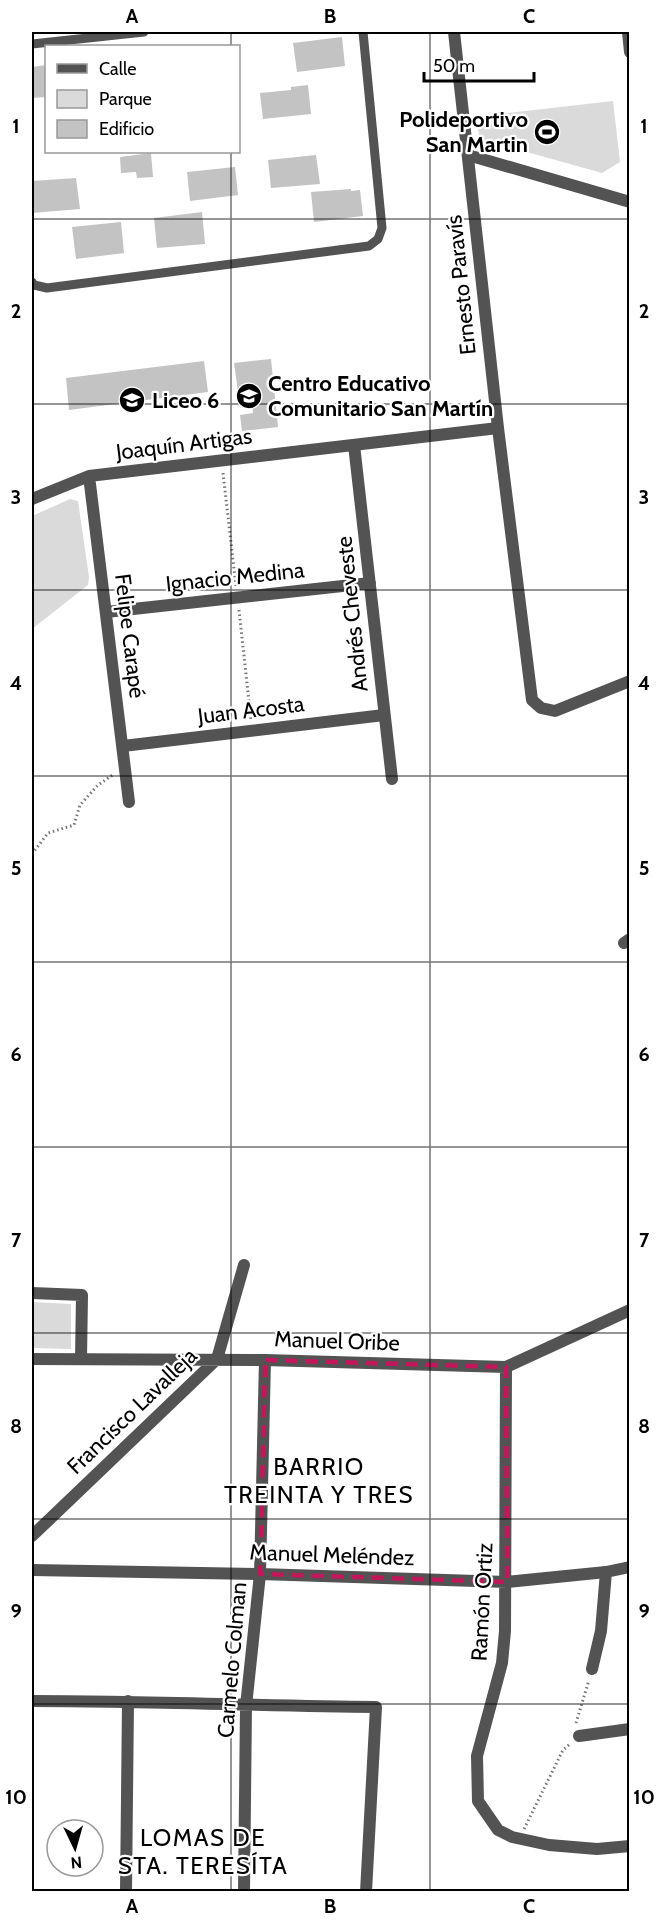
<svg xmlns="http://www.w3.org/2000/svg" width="661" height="1923" viewBox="0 0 661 1923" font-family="Cabin,sans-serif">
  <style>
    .green { fill: #dadada }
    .building { fill: #c3c3c3 }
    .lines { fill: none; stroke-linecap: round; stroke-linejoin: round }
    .path { stroke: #757575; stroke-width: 3; stroke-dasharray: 1.5 3; stroke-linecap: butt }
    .lane { stroke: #535353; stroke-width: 9 }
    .street { stroke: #535353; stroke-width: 12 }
    .marked { fill: none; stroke: #c2185b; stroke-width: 4.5; stroke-dasharray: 12 8; stroke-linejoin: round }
    .grid { fill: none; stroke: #000; stroke-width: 1.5; stroke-opacity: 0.55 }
    .labels { text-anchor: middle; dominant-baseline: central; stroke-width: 4.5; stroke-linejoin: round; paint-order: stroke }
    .poi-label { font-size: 22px; font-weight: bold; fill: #000; stroke: #fff; text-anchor: start }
    .street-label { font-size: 22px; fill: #000; stroke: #fff }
    .neighbourhood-label { font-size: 24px; letter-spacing: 1.5px; fill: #000; stroke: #fff }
    .neatline { fill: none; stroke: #000; stroke-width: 2 }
    .grid-label { font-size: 20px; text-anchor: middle; font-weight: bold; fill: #000 }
  </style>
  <rect width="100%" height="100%" fill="#fff"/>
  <path class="green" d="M 613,101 L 620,162 L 602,173 L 480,139 L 477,125 L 483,116 Z
    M 70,499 L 78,501 L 89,577 L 88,585 L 32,629 L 32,516 Z
    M 32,1302 L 71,1304 L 71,1349 L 32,1348 Z"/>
  <path class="building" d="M 342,37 L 345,66 L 297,72 L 293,43 Z
    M 46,65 L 46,97 L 32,98 L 32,67 Z
    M 308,85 L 311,114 L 263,119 L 260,93 L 291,90 L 291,87 Z
    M 151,153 L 153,177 L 137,178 L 136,172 L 121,173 L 120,157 Z
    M 316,155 L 320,184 L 271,188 L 268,160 Z
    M 235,167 L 238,195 L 190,201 L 187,172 Z
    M 76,178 L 80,209 L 32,213 L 32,181 Z
    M 351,189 L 351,191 L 360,190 L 363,216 L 314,222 L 311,192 Z
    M 202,212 L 205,244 L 157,248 L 154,218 Z
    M 121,222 L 124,253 L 76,259 L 72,227 Z
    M 271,359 L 278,427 L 242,431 L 240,415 L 253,413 L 251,390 L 238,392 L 234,363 Z
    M 204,361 L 208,392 L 69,410 L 66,378 Z"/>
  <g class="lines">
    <path class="path" d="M 223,473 L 236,586
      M 239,610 L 251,720
      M 32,854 L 48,833 L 74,825 L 80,805 L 98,785 L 114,774
      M 576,1723 L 589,1680
      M 524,1829 L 563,1750 L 571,1743"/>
    <path class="lane" d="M 32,44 L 144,32
      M 32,282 L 34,285 L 47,288 L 369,246 L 378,239 L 382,228 L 363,32"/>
    <path class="street" d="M 454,32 L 498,428 L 532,700 L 541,708 L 555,711 L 630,681
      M 628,32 L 630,52
      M 468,155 L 630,202
      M 354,445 L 392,779
      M 89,476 L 129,802
      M 32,499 L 89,476 L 498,428
      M 106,612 L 370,583
      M 123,746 L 384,715
      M 624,943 L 630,939
      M 32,1293 L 82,1295 L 81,1359
      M 32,1359 L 265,1360 L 506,1367 L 630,1310
      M 506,1367 L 505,1631 L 502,1663 L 477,1756 L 478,1801 L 498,1830 L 512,1837 L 549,1845 L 597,1849 L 630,1846
      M 32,1536 L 217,1359 L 244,1265
      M 32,1570 L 260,1574 L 507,1582 L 606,1572 L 630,1567
      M 592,1669 L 601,1631 L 606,1572
      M 32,1701 C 147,1701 261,1706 376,1707 L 366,1892
      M 579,1736 L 630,1729
      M 126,1892 L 128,1701
      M 244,1892 L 246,1706 L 260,1574 L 265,1360"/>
  </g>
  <path class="marked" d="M 265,1360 L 506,1367 L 507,1582 L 260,1574 Z"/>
  <path class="grid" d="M 231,32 L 231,46M 430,32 L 430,1892M 231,152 L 231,1892M 32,219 L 630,219M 32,404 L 630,404M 32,590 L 630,590M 32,776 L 630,776M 32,962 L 630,962M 32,1147 L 630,1147M 32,1333 L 630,1333M 32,1519 L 630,1519M 32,1704 L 630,1704"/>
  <defs>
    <g id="stadium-disc" transform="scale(1.35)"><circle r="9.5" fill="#000" stroke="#fff"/><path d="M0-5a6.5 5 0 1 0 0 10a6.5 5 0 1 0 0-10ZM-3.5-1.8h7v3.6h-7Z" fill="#fff"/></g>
    <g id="school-disc" transform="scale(1.35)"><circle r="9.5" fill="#000" stroke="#fff"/><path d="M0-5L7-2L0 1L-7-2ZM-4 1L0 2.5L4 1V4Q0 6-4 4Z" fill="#fff"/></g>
  </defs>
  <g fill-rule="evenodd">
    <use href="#stadium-disc" x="547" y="132"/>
    <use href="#school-disc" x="249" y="396"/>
    <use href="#school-disc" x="132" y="400"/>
  </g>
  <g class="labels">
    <g class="poi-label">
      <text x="528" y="119" text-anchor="end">Polideportivo<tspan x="528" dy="25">San Martin</tspan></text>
      <text x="268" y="383">Centro Educativo<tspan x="268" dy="25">Comunitario San Martín</tspan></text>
      <text x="152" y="400">Liceo 6</text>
    </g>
    <g class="street-label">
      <text transform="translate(461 285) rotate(-96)">Ernesto Paravís</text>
      <text transform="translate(184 444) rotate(-7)">Joaquín Artigas</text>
      <text transform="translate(235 577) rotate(-6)">Ignacio Medina</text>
      <text transform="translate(352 614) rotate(-96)">Andrés Cheveste</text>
      <text transform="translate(130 636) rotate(83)">Felipe Carapé</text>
      <text transform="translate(251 710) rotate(-7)">Juan Acosta</text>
      <text transform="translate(337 1341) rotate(2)">Manuel Oribe</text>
      <text transform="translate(132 1411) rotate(-44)">Francisco Lavalleja</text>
      <text transform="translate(332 1555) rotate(2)">Manuel Meléndez</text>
      <text transform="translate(482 1602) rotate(-87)">Ramón Ortiz</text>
      <text transform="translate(232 1660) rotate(-85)">Carmelo Colman</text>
    </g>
    <g class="neighbourhood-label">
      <text x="319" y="1466">BARRIO<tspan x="319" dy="28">TREINTA Y TRES</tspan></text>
      <text x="203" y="1837">LOMAS DE<tspan x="203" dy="28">STA. TERESÍTA</tspan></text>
    </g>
  </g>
  <rect width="661" height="1923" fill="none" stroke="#ffffff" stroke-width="66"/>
  <rect x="45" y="45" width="195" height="108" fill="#ffffff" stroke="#999999" stroke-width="1.5"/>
  <rect x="57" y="64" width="30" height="9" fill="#535353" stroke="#999999" stroke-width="1.5"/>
  <text x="99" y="75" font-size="18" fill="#000000">Calle</text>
  <rect x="57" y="90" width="30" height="18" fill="#dadada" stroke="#999999" stroke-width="1.5"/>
  <text x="99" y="105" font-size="18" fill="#000000">Parque</text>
  <rect x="57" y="120" width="30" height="18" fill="#c3c3c3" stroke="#999999" stroke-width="1.5"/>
  <text x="99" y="135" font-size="18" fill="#000000">Edificio</text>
  <g transform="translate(75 1848) rotate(175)"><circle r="28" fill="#ffffff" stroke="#999999" stroke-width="1.5"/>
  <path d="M0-4.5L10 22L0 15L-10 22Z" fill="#000000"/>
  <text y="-9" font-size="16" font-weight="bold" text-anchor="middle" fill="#000000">N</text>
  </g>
  <path d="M424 72v9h110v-9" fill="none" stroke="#000000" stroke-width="3"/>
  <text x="433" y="72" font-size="18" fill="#000000" stroke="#ffffff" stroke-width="4.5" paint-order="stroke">50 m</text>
  <rect x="33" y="33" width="595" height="1857" class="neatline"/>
  <g class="grid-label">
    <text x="132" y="23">A</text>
    <text x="330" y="23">B</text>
    <text x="529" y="23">C</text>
    <text x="16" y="133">1</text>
    <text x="644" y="133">1</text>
    <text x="16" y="318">2</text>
    <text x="644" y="318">2</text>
    <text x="16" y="504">3</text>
    <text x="644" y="504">3</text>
    <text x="16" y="690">4</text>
    <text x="644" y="690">4</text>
    <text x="16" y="875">5</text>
    <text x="644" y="875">5</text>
    <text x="16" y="1061">6</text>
    <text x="644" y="1061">6</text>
    <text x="16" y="1247">7</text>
    <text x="644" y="1247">7</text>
    <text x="16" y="1433">8</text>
    <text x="644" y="1433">8</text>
    <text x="16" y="1618">9</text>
    <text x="644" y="1618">9</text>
    <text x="16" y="1804">10</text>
    <text x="644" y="1804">10</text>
    <text x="132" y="1913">A</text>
    <text x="330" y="1913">B</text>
    <text x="529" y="1913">C</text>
  </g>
</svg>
